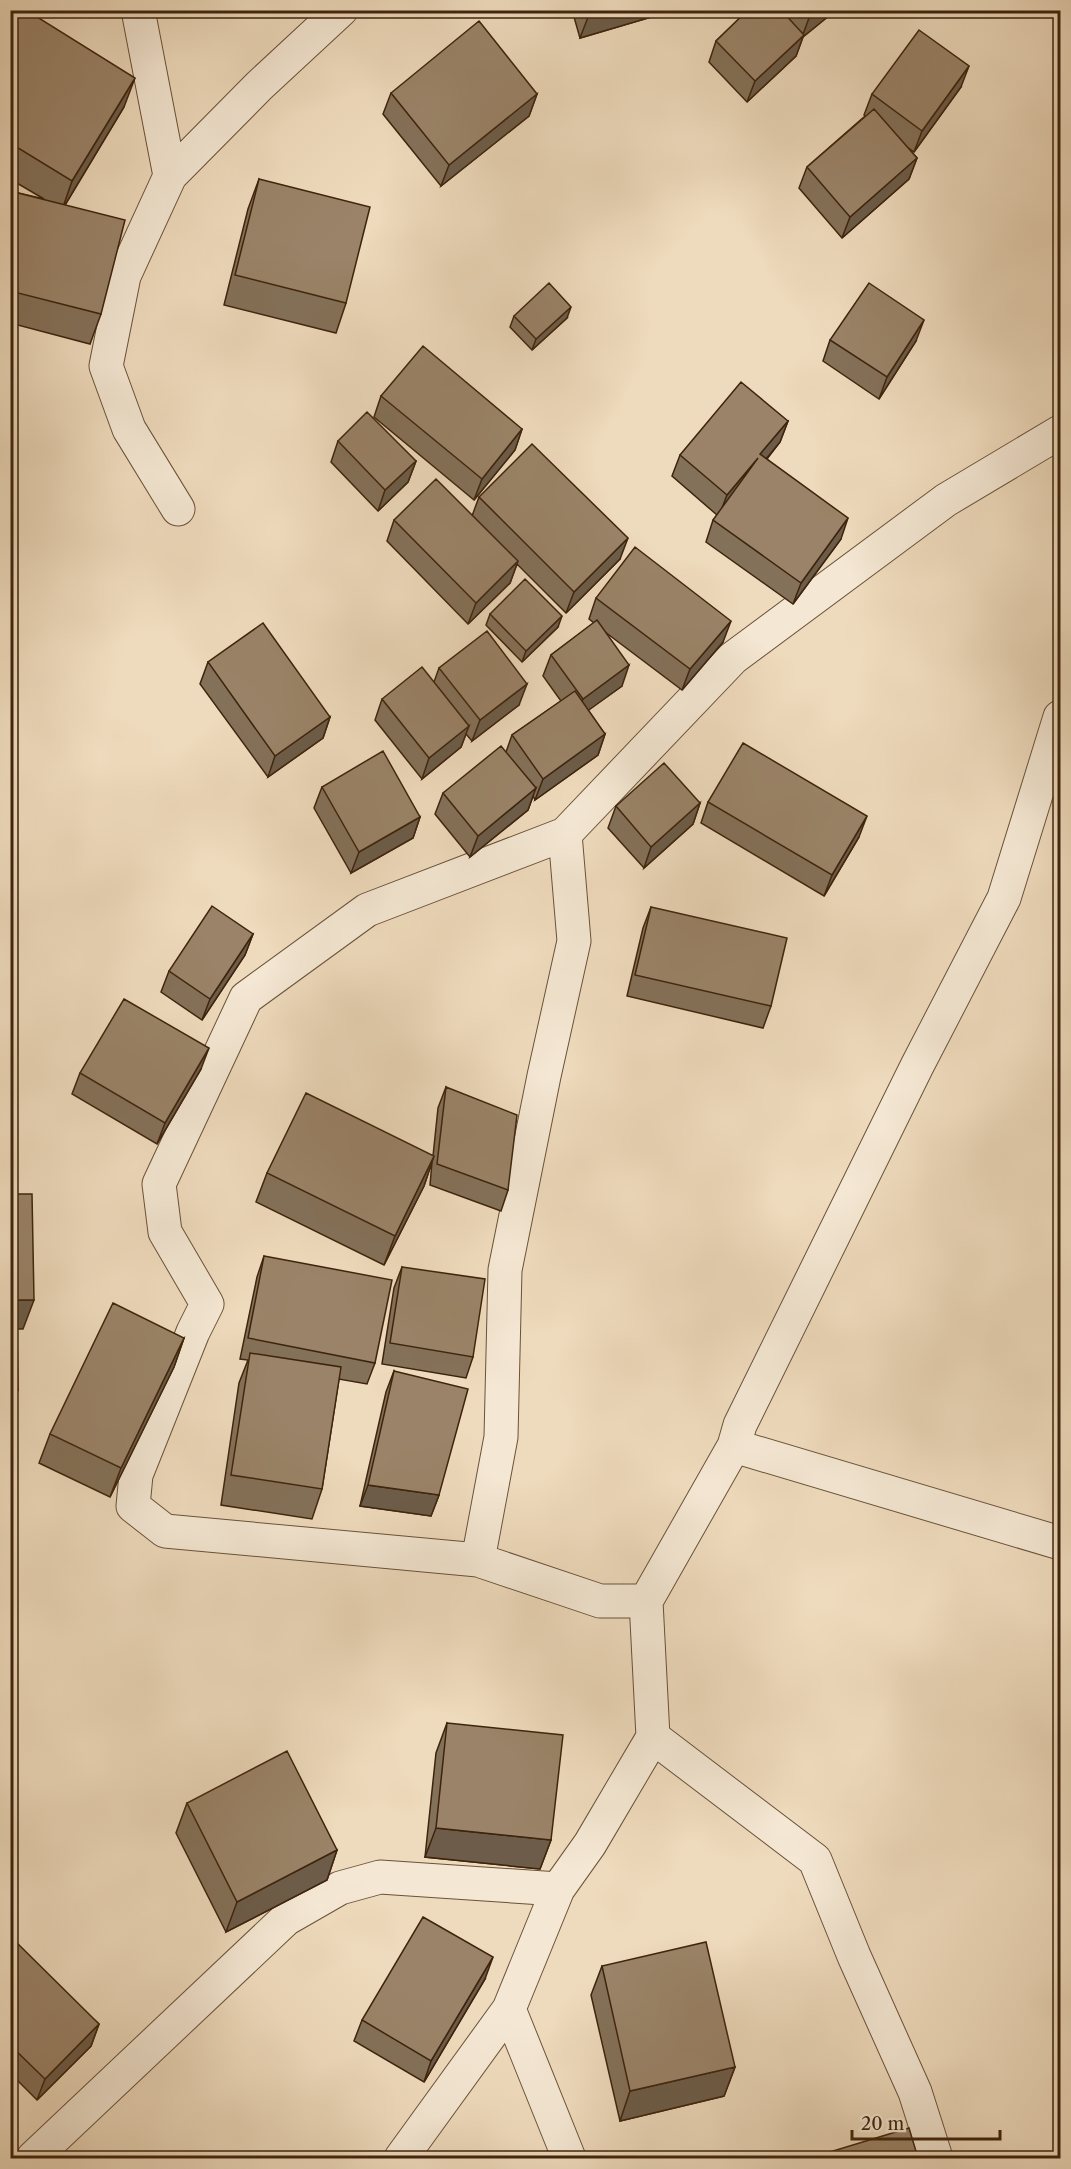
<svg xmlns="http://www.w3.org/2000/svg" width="1071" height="2169" viewBox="0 0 1071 2169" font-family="'Libre Caslon Text',serif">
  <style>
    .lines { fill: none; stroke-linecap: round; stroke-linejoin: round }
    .minor-casing { stroke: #6a5239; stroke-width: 35 }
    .minor { stroke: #f4e7d3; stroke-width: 33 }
    .wall { fill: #847159; stroke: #3e240d; stroke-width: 1.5 }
    .shaded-wall { fill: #6c5c49; stroke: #3e240d; stroke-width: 1.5 }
    .building { fill: #9a8368; stroke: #3e240d; stroke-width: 1.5 }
  </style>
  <rect width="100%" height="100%" fill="#eedabc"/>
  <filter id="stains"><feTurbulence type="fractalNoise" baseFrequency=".00333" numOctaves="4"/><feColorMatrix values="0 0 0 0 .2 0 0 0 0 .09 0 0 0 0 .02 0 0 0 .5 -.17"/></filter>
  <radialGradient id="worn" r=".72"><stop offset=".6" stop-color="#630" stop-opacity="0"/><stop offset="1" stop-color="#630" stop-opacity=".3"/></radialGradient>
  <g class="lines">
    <g class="minor-casing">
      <path id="minor" d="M 138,10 L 170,176 L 124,276 L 106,366 L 129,429 L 178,509
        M 170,176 L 259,86 L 341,10
        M 565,834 L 574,941 L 544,1076 L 505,1270 L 501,1437 L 478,1560 L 600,1601 L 646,1601 L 734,1446 L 740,1425 L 917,1066 L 1004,898 L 1060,717
        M 734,1446 L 1060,1543
        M 478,1560 L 165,1531 L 133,1506 L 136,1475 L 193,1332 L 207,1304 L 165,1232 L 159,1184 L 246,998 L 367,910 L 565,834 L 733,658 L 946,500 L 1060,432
        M 653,1737 L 815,1860 L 854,1956 L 915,2092 L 936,2158
        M 509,2009 L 569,2158
        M 33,2158 L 286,1919 L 340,1888 L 380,1877 L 558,1889
        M 401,2158 L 509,2009 L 558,1889 L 590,1844 L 653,1737 L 646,1601"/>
    </g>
    <use href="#minor" class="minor"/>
  </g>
  <path class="wall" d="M 10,10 L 124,107 L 65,205 L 101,314 L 90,344 L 10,323 L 10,191 L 44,199 L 10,179 Z
    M 572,10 L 675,10 L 580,38 Z
    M 748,10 L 836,10 L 803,37 L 796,56 L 747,102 L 709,62 L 716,41 Z
    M 961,87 L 914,152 L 907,147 L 917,158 L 909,179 L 842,238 L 799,188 L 807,167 L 865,116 L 864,115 L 872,94 Z
    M 391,93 L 537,94 L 529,116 L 441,186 L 383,114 Z
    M 259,179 L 346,303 L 336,333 L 224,305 L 248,209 Z
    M 514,316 L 567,318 L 532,350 L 510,327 Z
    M 830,340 L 916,341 L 879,399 L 823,361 Z
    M 381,396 L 522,429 L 515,450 L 474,500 L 374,417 Z
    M 788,421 L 780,442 L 767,459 L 841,539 L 793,604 L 706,542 L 713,520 L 717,515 L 672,476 L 680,455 Z
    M 338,441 L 416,461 L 408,482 L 378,511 L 331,462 Z
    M 479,497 L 620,559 L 566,613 L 517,564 L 510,583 L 468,624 L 387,541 L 394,520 L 472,516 Z
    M 596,598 L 723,642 L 682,690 L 605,632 L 622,686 L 588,710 L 605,734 L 598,755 L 535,800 L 533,796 L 528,810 L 470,857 L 435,814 L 443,793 L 506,752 L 512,735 L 561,701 L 543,676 L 551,655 L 594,623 L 589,619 Z
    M 490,614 L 558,627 L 522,662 L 486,625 Z
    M 208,662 L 330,717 L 323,738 L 268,777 L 200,684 Z
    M 439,668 L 519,705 L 472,741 L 466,734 L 461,747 L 422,779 L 375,720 L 382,699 L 434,682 Z
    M 322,787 L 420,817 L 413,838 L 351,873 L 314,808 Z
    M 708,802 L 859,837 L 824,896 L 701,823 Z
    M 700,803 L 693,824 L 644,868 L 608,828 L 616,806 Z
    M 651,907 L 771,1006 L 763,1028 L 627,996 L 643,928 Z
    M 253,934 L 245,955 L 202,1020 L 161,992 L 169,971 Z
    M 201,1069 L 157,1144 L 72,1094 L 80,1073 Z
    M 446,1087 L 508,1190 L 501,1211 L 430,1185 L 432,1162 L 424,1186 L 384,1265 L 256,1202 L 267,1173 L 433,1156 L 438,1108 Z
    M 264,1256 L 375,1363 L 367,1384 L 339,1379 L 322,1489 L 312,1519 L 221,1505 L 239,1383 L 248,1360 L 240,1359 L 257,1277 Z
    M 402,1267 L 473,1357 L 466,1378 L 382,1364 L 394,1288 Z
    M 184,1338 L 174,1367 L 110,1497 L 39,1463 L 50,1434 Z
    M 394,1371 L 439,1495 L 431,1516 L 360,1506 L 386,1392 Z
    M 447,1723 L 551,1840 L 540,1869 L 425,1857 L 436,1753 Z
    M 187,1803 L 337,1850 L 327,1880 L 226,1932 L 176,1833 Z
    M 10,1946 L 99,2024 L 91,2046 L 37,2100 L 10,2073 Z
    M 602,1966 L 735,2067 L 724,2096 L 620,2121 L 591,1995 Z
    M 485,1979 L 424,2082 L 354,2041 L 362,2020 Z"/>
  <path class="shaded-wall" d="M 609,10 L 675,10 L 580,38 L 588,17 Z
    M 818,10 L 836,10 L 803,37 L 796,56 L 747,102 L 755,81 L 802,37 L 809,18 Z
    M 969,66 L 961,87 L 914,152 L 922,131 Z
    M 135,78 L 124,107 L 62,210 L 72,181 Z
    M 537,94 L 529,116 L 441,186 L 449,165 Z
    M 917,158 L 909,179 L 842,238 L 850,217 Z
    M 571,307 L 567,318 L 532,350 L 536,339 Z
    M 924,320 L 916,341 L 879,399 L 887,377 Z
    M 788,421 L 780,442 L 753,475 L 760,454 Z
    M 522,429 L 515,450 L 474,500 L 482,479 Z
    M 758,458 L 719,516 L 727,495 Z
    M 416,461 L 408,482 L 378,511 L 385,490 Z
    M 848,518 L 841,539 L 793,604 L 801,583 Z
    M 628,538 L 620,559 L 566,613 L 574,592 Z
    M 518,561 L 510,583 L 468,624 L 476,603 Z
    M 562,616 L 558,627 L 522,662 L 526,651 Z
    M 731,621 L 723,642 L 682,690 L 690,669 Z
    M 629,665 L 622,686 L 575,720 L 583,699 Z
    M 527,684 L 519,705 L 472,741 L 480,720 Z
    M 330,717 L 323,738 L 268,777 L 275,756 Z
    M 469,726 L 461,747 L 422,779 L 429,758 Z
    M 605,734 L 598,755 L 535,800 L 543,779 Z
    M 536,788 L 528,810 L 470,857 L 478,836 Z
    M 700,803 L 693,824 L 644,868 L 651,847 Z
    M 867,816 L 859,837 L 824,896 L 832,875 Z
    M 420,817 L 413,838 L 351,873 L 359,852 Z
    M 253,934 L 245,955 L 202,1020 L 210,999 Z
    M 209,1048 L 201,1069 L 157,1144 L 165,1123 Z
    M 434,1156 L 424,1186 L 384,1265 L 395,1236 Z
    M 10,1300 L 34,1300 L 23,1329 L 10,1329 Z
    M 184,1338 L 174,1367 L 110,1497 L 121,1468 Z
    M 18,1390 L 10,1410 L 10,1391 Z
    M 368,1485 L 439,1495 L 431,1516 L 360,1506 Z
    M 436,1828 L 551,1840 L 540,1869 L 425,1857 Z
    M 337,1850 L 327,1880 L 226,1932 L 237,1902 Z
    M 493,1957 L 485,1979 L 424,2082 L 431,2061 Z
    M 99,2024 L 91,2046 L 37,2100 L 45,2079 Z
    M 735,2067 L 724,2096 L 620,2121 L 630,2091 Z"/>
  <path class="building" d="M 10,10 L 26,10 L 135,78 L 72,181 L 10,143 Z
    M 586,10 L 609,10 L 588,17 Z
    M 748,10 L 781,10 L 804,35 L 755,81 L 716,41 Z
    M 803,10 L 818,10 L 809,18 Z
    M 479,21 L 537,94 L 449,165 L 391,93 Z
    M 919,30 L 969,66 L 922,131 L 872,94 Z
    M 874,109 L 917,158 L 850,217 L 807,167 Z
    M 259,179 L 370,207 L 346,303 L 235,275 Z
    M 10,191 L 125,220 L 101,314 L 10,291 Z
    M 549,283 L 571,307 L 536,339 L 514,316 Z
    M 869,283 L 924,320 L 887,377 L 830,340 Z
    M 423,346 L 522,429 L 482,479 L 381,396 Z
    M 741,382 L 788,421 L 760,454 L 848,518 L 801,583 L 713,520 L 758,458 L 727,495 L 680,455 Z
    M 367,412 L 416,461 L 385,490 L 338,441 Z
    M 532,444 L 628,538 L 574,592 L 479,497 Z
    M 436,479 L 518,561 L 476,603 L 394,520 Z
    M 635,547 L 731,621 L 690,669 L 596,598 Z
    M 525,579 L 562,616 L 526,651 L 490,614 Z
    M 597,620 L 629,665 L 583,699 L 551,655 Z
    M 263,623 L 330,717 L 275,756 L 208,662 Z
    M 487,631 L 527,684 L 480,720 L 439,668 Z
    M 422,667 L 469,726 L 429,758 L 382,699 Z
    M 575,691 L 605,734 L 543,779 L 512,735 Z
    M 743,743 L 867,816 L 832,875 L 708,802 Z
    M 501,746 L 536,788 L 478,836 L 443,793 Z
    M 383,751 L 420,817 L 359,852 L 322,787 Z
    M 664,763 L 700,803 L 651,847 L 616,806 Z
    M 212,906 L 253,934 L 210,999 L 169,971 Z
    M 651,907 L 787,938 L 771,1006 L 635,975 Z
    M 124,999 L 209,1048 L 165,1123 L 80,1073 Z
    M 446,1087 L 517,1115 L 508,1190 L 437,1164 Z
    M 306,1093 L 434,1156 L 395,1236 L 267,1173 Z
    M 10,1194 L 32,1194 L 34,1300 L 10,1300 Z
    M 264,1256 L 392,1280 L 375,1363 L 248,1338 Z
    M 402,1267 L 485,1279 L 473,1357 L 390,1343 Z
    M 113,1303 L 184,1338 L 121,1468 L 50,1434 Z
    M 10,1331 L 17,1331 L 18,1390 L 10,1391 Z
    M 250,1353 L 341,1367 L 322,1489 L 231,1475 Z
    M 394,1371 L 468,1389 L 439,1495 L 368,1485 Z
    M 447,1723 L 563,1735 L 551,1840 L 436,1828 Z
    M 287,1751 L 337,1850 L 237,1902 L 187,1803 Z
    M 423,1917 L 493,1957 L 431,2061 L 362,2020 Z
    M 15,1941 L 99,2024 L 45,2079 L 10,2045 L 10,1946 Z
    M 706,1942 L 735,2067 L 630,2091 L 602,1966 Z
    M 909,2128 L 918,2158 L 810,2158 Z"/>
  <rect width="1071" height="2169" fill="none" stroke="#eedabc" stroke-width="36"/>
  <rect x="12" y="12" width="1047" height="2145" fill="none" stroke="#3e240d" stroke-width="3"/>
  <rect x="18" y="18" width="1035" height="2133" fill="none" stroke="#3e240d" stroke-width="1.5"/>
  <path d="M852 2130v9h148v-9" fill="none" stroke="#3e240d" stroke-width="3"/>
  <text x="861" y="2130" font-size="18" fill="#3e240d" stroke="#f4e7d3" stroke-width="4.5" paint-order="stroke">20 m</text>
  <rect width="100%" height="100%" filter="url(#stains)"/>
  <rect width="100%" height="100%" fill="url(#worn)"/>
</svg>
